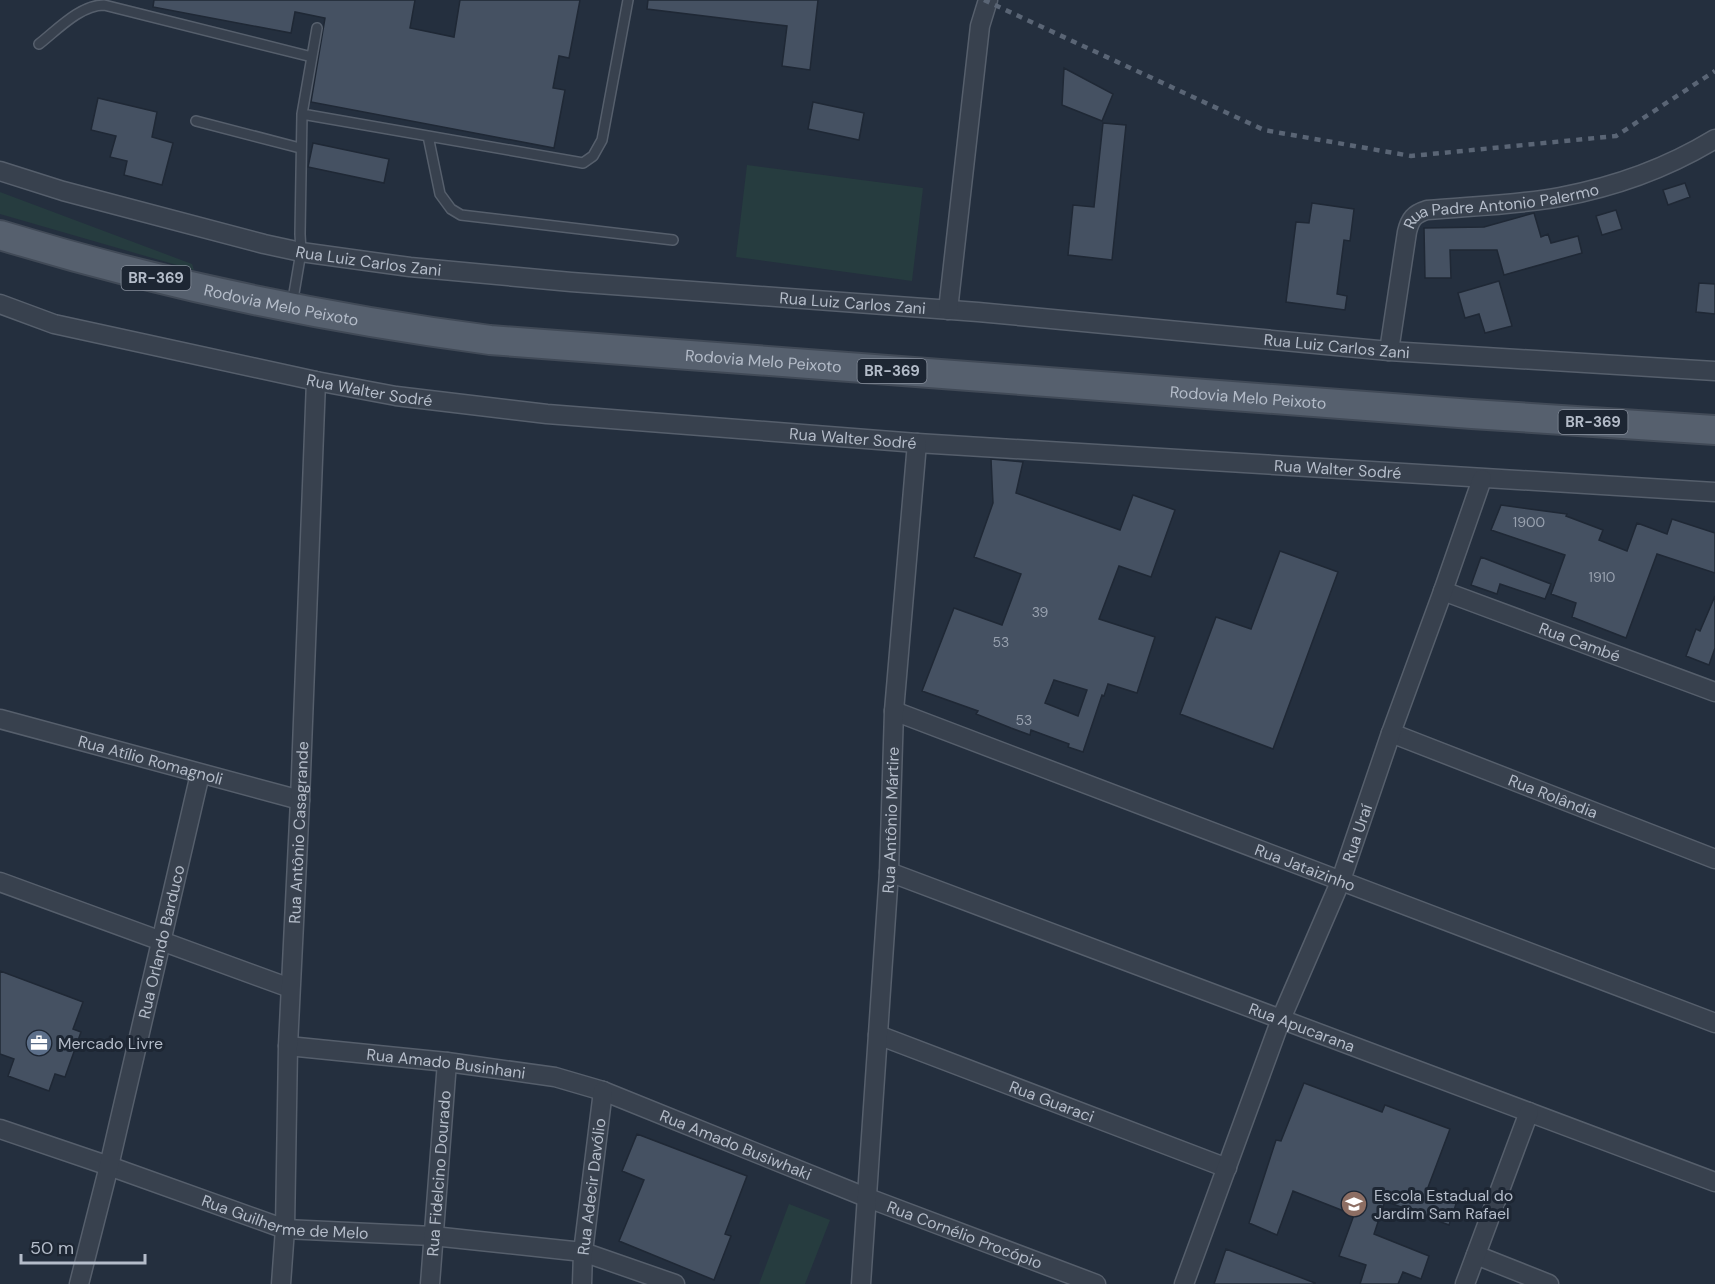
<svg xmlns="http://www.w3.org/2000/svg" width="1715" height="1284" viewBox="0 0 1715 1284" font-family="'DM Sans',sans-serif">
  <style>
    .green { fill: #263c3f }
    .building { fill: #455162; stroke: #1f2835; stroke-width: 1.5; fill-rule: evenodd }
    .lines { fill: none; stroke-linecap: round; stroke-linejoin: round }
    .lane-casing { stroke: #565f6c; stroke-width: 12 }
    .street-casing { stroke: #565f6c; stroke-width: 21 }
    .primary-casing { stroke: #414a57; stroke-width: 32 }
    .lane { stroke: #38414e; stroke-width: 9 }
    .street { stroke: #38414e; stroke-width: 18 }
    .primary { stroke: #56606e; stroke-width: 28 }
    .rail { stroke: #5a6575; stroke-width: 4.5; stroke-dasharray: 6 6; stroke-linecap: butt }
    .labels { text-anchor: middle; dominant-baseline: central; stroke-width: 6; stroke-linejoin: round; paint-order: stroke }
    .number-label { font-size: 14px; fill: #98a1af }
    .shield { fill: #1d2633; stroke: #878f9c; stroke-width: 1.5 }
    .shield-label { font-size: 15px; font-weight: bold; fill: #b4bcc9 }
    .street-label { font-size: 16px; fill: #b4bcc9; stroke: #1d2633 }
    .poi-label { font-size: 16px; fill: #b4bcc9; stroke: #1d2633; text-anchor: start }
  </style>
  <rect width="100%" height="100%" fill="#242f3e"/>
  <path class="green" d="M 747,165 L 923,188 L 912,281 L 736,257 Z
    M 0,192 L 192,264 L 194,270 L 0,214 Z
    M 789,1204 L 830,1220 L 805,1284 L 759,1284 Z"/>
  <path class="building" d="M 154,0 L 415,0 L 410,28 L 454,37 L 460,0 L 580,0 L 569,58 L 559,56 L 553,88 L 565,90 L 554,148 L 311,102 L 325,18 L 295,12 L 291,33 L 153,7 Z
    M 648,0 L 818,0 L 810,70 L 782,66 L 787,26 L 647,9 Z
    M 1064,68 L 1113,94 L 1102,121 L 1062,105 Z
    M 98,98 L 157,112 L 152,137 L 173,143 L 162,185 L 124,175 L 127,161 L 110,157 L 116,136 L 91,130 Z
    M 813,102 L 864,113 L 859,140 L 808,129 Z
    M 1103,123 L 1126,125 L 1112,260 L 1068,255 L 1073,205 L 1094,207 Z
    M 313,143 L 389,159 L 384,183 L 308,167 Z
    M 1685,183 L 1690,197 L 1668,205 L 1663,190 Z
    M 1312,203 L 1354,209 L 1350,241 L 1344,240 L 1337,294 L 1347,296 L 1345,310 L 1286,302 L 1296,222 L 1309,223 Z
    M 1616,210 L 1622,229 L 1602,235 L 1596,216 Z
    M 1534,213 L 1541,237 L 1548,234 L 1551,243 L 1578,236 L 1582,253 L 1504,275 L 1497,250 L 1450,250 L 1451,278 L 1425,278 L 1424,228 L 1484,227 Z
    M 1499,281 L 1512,326 L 1485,333 L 1479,314 L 1465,318 L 1458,293 Z
    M 1699,283 L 1715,284 L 1715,314 L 1696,312 Z
    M 991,459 L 1023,462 L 1016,493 L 1120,530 L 1133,495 L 1175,510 L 1151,577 L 1119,566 L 1099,619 L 1155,637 L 1137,693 L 1108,684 L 1104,696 L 1102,695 L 1083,752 L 1068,747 L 1069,744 L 1031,730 L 1030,735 L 1011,728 L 976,714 L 978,711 L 922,691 L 954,608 L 1002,625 L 1021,574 L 974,557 L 993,503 ZM 1054,680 L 1087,690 L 1078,716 L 1045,703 Z
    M 1501,505 L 1567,514 L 1566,516 L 1603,530 L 1599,540 L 1627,551 L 1637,523 L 1667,534 L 1672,519 L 1715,533 L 1715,573 L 1657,554 L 1626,638 L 1572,617 L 1576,603 L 1551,594 L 1565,555 L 1491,530 Z
    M 1280,551 L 1338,572 L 1273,749 L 1180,714 L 1216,617 L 1251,629 Z
    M 1481,557 L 1551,584 L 1545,599 L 1500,584 L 1497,594 L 1471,585 Z
    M 1715,596 L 1715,648 L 1709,665 L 1686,656 L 1696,629 L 1700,631 Z
    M 0,971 L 83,1002 L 73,1029 L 81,1032 L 65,1077 L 55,1074 L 49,1091 L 8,1076 L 14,1059 L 0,1054 Z
    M 1304,1083 L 1382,1112 L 1385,1105 L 1450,1129 L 1427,1190 L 1457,1201 L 1449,1225 L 1385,1201 L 1374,1234 L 1429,1256 L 1421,1279 L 1403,1272 L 1398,1284 L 1360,1284 L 1366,1265 L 1339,1256 L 1354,1215 L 1293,1191 L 1277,1235 L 1249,1223 L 1276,1140 L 1281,1141 Z
    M 637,1134 L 747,1176 L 725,1234 L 731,1236 L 714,1280 L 619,1241 L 644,1180 L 622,1171 Z
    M 1226,1249 L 1315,1283 L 1315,1284 L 1214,1284 Z"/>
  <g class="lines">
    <g class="lane-casing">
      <path id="lane" d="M 39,44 C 57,30 80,5 104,5 L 312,57
        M 302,114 L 583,163 L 593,156 L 602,140 L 628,0
        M 196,121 L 300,148
        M 428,136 L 440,194 L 451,209 L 461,215 L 673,240
        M 292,305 L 301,252 L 300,234 L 302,114 L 317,28"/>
    </g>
    <g class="street-casing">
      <g id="street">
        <path id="s1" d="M 0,171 L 63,191 L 264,244 L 301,252 L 410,267 L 571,282 L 978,312 L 1389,351 L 1715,371"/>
        <path id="s2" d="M 0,304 L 54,324 L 316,381 L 396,396 L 547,414 L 917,443 L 1715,492"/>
        <path d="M 948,310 L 980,26 L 988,0"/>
        <path id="s3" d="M 1389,351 L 1407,232 C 1410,219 1414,214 1427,210 C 1472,206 1517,205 1560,197 C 1614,187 1669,167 1715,139"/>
        <path id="s4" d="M 1443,591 L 1715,692"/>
        <path id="s5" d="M 894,711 L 1715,1023"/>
        <path id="s6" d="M 0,719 L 300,800"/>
        <path id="s7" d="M 1391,733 L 1715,859"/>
        <path id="s8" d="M 889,872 L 1715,1182"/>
        <path d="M 0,882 L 290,988"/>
        <path id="s9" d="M 878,1035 L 1227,1168"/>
        <path id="s10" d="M 288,1046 L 447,1062 L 555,1077 L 603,1091 L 868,1198 L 1096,1284"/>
        <path id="s11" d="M 0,1129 L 109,1166 L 285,1229 L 433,1236 L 583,1252 L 675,1284"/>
        <path d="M 1476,1255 L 1549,1284"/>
        <path id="s12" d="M 79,1284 L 109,1166 L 200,774"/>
        <path id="s13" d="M 281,1284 L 285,1229 L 288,1046 L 300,800 L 316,381"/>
        <path id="s14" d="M 430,1284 L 447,1062"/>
        <path id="s15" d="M 582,1284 L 583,1252 L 603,1091"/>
        <path id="s16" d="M 861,1284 L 889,872 L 894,711 L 917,443"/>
        <path id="s17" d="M 1184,1284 L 1281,1019 L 1341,880 L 1391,733 L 1443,591 L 1482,479"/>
        <path d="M 1465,1284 L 1529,1112"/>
      </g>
    </g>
    <g class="primary-casing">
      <g id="primary">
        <path id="s18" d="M 0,235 C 160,284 324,318 490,340 L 1472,414 L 1715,430"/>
      </g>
    </g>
    <use href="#lane" class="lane"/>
    <use href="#street" class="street"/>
    <use href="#primary" class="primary"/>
    <path class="rail" d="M 984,0 L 1264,130 L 1411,156 L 1616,136 L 1715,71"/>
  </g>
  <defs>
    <g id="office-disc" transform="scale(1.35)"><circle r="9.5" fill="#5c6f8a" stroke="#1d2633"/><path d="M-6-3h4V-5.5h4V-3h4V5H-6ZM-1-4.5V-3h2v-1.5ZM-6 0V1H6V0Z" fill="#fff"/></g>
    <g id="school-disc" transform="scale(1.35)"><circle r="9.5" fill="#8d6e63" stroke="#1d2633"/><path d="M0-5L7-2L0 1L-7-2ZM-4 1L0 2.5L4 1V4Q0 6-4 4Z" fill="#fff"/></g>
  </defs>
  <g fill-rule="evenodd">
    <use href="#office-disc" x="39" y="1043"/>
    <use href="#school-disc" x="1354" y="1204"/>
  </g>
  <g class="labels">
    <g class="number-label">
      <text x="1529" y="522">1900</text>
      <text x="1602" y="577">1910</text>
      <text x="1040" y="612">39</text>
      <text x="1001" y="642">53</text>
      <text x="1024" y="720">53</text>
    </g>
    <g class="shield">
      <rect x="121.5" y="266" width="69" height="24" rx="4.5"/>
      <rect x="857.5" y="359" width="69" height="24" rx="4.5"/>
      <rect x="1558.5" y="410" width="69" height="24" rx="4.5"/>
    </g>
    <g class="shield-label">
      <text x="156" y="278">BR-369</text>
      <text x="892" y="371">BR-369</text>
      <text x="1593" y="422">BR-369</text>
    </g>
    <g class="street-label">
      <text stroke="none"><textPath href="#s3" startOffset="225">Rua Padre Antonio Palermo</textPath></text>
      <text stroke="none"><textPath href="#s1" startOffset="380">Rua Luiz Carlos Zani</textPath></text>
      <text stroke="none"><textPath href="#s1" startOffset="866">Rua Luiz Carlos Zani</textPath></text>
      <text stroke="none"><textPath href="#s18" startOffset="290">Rodovia Melo Peixoto</textPath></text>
      <text stroke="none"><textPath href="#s1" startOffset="1352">Rua Luiz Carlos Zani</textPath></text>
      <text stroke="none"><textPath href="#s18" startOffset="776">Rodovia Melo Peixoto</textPath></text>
      <text stroke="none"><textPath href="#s2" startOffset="380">Rua Walter Sodré</textPath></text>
      <text stroke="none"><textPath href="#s18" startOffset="1262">Rodovia Melo Peixoto</textPath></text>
      <text stroke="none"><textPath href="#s2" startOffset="866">Rua Walter Sodré</textPath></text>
      <text stroke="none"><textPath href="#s2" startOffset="1352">Rua Walter Sodré</textPath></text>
      <text stroke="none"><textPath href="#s4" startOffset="146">Rua Cambé</textPath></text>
      <text stroke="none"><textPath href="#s6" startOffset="156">Rua Atílio Romagnoli</textPath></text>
      <text stroke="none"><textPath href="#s7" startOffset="174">Rua Rolândia</textPath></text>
      <text stroke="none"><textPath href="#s16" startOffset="465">Rua Antônio Mártire</textPath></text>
      <text stroke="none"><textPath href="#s13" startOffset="452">Rua Antônio Casagrande</textPath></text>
      <text stroke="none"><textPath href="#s17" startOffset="483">Rua Uraí</textPath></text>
      <text stroke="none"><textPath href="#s5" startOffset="440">Rua Jataizinho</textPath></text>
      <text stroke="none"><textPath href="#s12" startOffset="352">Rua Orlando Barduco</textPath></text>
      <text stroke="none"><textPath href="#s8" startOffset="441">Rua Apucarana</textPath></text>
      <text stroke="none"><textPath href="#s10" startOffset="159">Rua Amado Businhani</textPath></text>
      <text stroke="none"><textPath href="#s9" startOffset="186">Rua Guaraci</textPath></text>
      <text stroke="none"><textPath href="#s10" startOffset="462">Rua Amado Busiwhaki</textPath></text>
      <text stroke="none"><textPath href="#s14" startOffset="111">Rua Fidelcino Dourado</textPath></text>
      <text stroke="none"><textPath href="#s15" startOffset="98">Rua Adecir Davólio</textPath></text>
      <text stroke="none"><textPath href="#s11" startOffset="300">Rua Guilherme de Melo</textPath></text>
      <text stroke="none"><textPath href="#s10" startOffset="708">Rua Cornélio Procópio</textPath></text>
    </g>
    <g class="poi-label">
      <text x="58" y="1043">Mercado Livre</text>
      <text x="1374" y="1195">Escola Estadual do<tspan x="1374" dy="18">Jardim Sam Rafael</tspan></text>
    </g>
  </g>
  <path d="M21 1254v9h124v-9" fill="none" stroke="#b4bcc9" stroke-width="3"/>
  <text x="30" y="1254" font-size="18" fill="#b4bcc9" stroke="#1d2633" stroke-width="4.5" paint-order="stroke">50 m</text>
</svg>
